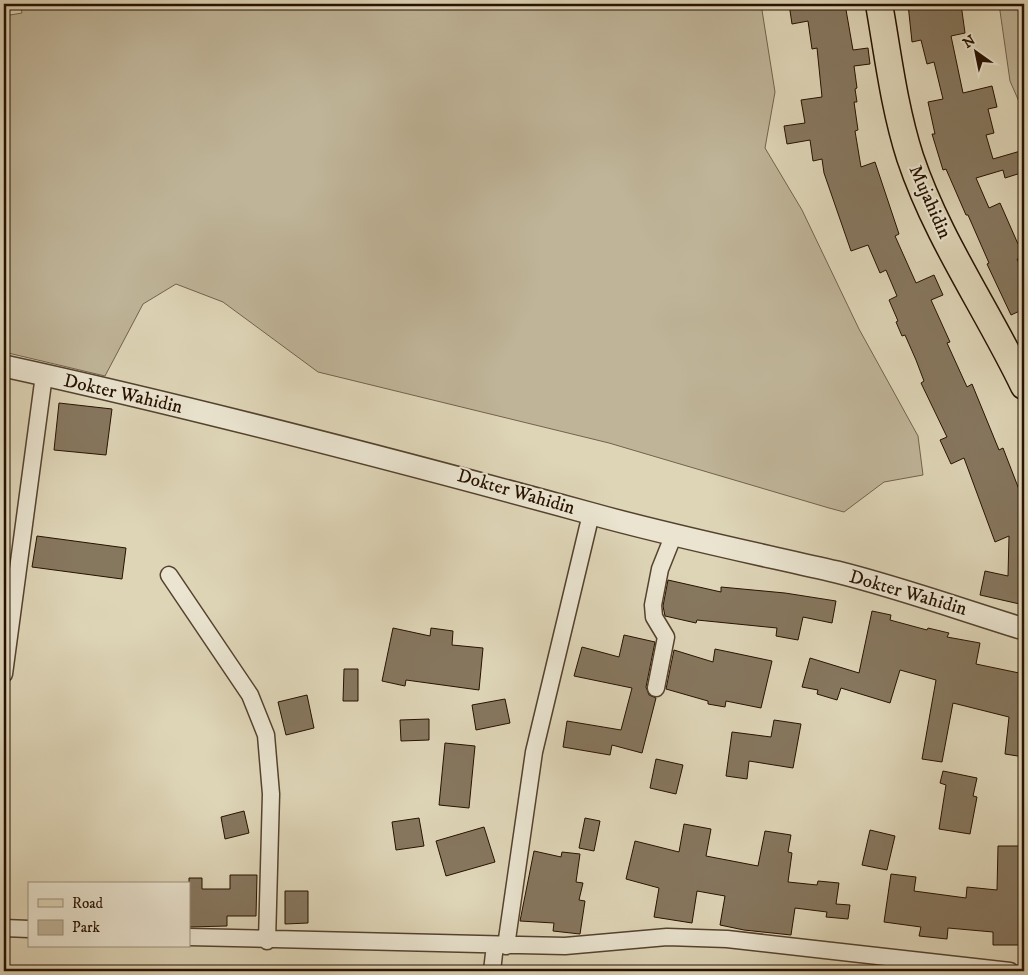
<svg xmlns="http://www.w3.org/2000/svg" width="1028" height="975" viewBox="0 0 1028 975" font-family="'IM FELL DW Pica',serif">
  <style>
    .green { fill: #bfb498; stroke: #72624c }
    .building { fill: #86775f; stroke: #261100 }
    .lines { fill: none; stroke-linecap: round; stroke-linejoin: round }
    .minor-casing { stroke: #54422e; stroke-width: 19 }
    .tertiary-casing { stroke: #54422e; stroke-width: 24 }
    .primary-casing { stroke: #261100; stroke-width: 29 }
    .minor { stroke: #eae4d0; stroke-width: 16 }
    .tertiary { stroke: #eae4d0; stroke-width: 21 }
    .primary { stroke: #ded5b7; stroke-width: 26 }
    .labels { text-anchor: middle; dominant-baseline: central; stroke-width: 4.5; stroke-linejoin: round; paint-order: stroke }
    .street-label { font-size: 19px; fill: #261100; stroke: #eae4d0 }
  </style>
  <rect width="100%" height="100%" fill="#ded5b7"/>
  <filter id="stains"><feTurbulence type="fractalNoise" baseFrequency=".004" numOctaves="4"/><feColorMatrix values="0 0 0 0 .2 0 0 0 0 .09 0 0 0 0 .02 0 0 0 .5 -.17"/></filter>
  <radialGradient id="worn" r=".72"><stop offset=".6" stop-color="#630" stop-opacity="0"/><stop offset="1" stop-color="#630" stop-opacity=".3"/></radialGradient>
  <path class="green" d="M 20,4 L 761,4 L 775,92 L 765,148 L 802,210 L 859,329 L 918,436 L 923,475 L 884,482 L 844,512 L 829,508 L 609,443 L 318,372 L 223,302 L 176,284 L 143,304 L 105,376 L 4,352 L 4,16 L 22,13 Z
    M 999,4 L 1024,4 L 1024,113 L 1010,81 Z"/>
  <path class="building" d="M 789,4 L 845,4 L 853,50 L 868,48 L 870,64 L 854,66 L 857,88 L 855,89 L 857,102 L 854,102 L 858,130 L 855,131 L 861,167 L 875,162 L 899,234 L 895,236 L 916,283 L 934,275 L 943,295 L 931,300 L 950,342 L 947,343 L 967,387 L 972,384 L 999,450 L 1003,448 L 1020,492 L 1024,504 L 1024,605 L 980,595 L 985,571 L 1008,576 L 1009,536 L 995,542 L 964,458 L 951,464 L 940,440 L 947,437 L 921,383 L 924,381 L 916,360 L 905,335 L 902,336 L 896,322 L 898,321 L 889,300 L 897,296 L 886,270 L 880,273 L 868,245 L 851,251 L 824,173 L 822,159 L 813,161 L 810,140 L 787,144 L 784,126 L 805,123 L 801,100 L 822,97 L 817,48 L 812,49 L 808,21 L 792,24 Z
    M 908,4 L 961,4 L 965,33 L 951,36 L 963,93 L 992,86 L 997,107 L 988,109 L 994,133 L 986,135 L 993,159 L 1024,150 L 1024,172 L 1005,178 L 1003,170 L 976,178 L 989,208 L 1000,203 L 1018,244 L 1024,241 L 1024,256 L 1017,259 L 1024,275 L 1024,309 L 1011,315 L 987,264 L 989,263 L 968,215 L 966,215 L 946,169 L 943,170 L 932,134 L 935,134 L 928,102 L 943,99 L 934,62 L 927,64 L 921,40 L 912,42 Z
    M 59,403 L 112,409 L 106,455 L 54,450 Z
    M 37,536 L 126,548 L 122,579 L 32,567 Z
    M 668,580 L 721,592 L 721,587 L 785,593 L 836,601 L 832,623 L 803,617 L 798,640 L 776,636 L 777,628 L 697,620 L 696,623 L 665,616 L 663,606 Z
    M 872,611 L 891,615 L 890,620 L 927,630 L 928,628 L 949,633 L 947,637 L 980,643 L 976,664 L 1024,674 L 1024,757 L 1005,754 L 1009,717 L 953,703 L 942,762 L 922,759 L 936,680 L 900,670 L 890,703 L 841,688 L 837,700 L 817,694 L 818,690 L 802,687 L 810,658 L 859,673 Z
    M 393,628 L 430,636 L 431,628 L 453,631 L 452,645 L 483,648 L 479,690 L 406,680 L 405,686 L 382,681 Z
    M 624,635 L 655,642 L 646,687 L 649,695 L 656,698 L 642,753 L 612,745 L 610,755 L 563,747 L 567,721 L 621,730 L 632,688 L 574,676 L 582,647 L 619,657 Z
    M 715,649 L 772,661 L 761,708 L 726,701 L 725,707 L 708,704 L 708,701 L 666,689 L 674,650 L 713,662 Z
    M 344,669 L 358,669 L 358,701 L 343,701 Z
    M 307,695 L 314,728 L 286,735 L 278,702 Z
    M 505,699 L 510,723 L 476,730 L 472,705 Z
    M 429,719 L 429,740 L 401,741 L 400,720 Z
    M 774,720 L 801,724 L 793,768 L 749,761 L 747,779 L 726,776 L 732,732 L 771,737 Z
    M 445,743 L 475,746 L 469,808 L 439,805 Z
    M 656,759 L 683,765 L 676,794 L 650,788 Z
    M 943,771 L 977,778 L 973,796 L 977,797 L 970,834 L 939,829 L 946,785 L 940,783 Z
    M 244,811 L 249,833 L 225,839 L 221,817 Z
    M 419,818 L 424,846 L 396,850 L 392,822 Z
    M 585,818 L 600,821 L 594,851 L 579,848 Z
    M 684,824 L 711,829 L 706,856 L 758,866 L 765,831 L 791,835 L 788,852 L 792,853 L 788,882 L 817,885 L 818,881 L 839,883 L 836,904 L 850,905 L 848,919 L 826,917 L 827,912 L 795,908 L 791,935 L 744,930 L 720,925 L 725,896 L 697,891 L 692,923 L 654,917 L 659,888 L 626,879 L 635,841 L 679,852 Z
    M 484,827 L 495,862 L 446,876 L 436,841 Z
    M 870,830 L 895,836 L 887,870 L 862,865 Z
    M 998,846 L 1024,846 L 1023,945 L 993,945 L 993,932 L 948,928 L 947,939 L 919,936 L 921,927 L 884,922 L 891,874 L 916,877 L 914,891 L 966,898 L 967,887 L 997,890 Z
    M 534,851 L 561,857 L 562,852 L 580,854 L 576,882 L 583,883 L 579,900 L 585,901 L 580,934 L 553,931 L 554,923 L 520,921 Z
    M 230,875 L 257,875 L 256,916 L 227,916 L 227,926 L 189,927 L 189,878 L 202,878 L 202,889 L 230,889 Z
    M 285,891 L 308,891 L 308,923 L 285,924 Z"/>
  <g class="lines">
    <g class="minor-casing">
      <path id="minor" d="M 169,575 L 250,695 L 266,735 L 271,794 L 267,941
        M 4,674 L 44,375
        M 656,688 L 666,637 L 654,617 L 653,605 L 660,569 L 674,534
        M 4,928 L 29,929
        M 189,937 L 565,946 L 667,937 L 727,939 L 1010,971
        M 506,946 L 534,752 L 591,514
        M 492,971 L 495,945"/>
    </g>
    <g class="tertiary-casing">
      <path id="tertiary" d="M 4,366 C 201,409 395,460 589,513 C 671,536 754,553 837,572 C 901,588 962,610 1024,629"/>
    </g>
    <g class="primary-casing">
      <path id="primary" d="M 879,4 C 888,55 894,107 910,157 C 937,238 987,309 1024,386"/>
    </g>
    <use href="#minor" class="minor"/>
    <use href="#tertiary" class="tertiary"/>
    <use href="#primary" class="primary"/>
  </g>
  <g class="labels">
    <g class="street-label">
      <text transform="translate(930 202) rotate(66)">Mujahidin</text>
      <text transform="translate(123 394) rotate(13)">Dokter Wahidin</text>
      <text transform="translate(516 492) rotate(16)">Dokter Wahidin</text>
      <text transform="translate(908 593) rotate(16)">Dokter Wahidin</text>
    </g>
  </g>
  <rect width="1028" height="975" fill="none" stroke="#ded5b7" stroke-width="20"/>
  <rect x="5" y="5" width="1018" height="965" fill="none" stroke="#261100" stroke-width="2.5"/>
  <rect x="10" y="10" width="1008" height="955" fill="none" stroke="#261100"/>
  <rect x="28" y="882" width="162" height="65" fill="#eae4d0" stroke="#9c907d"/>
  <rect x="38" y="899" width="25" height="8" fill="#ded5b7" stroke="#9c907d"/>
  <text x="72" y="908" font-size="15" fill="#261100">Road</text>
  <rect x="38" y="920" width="25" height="15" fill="#bfb498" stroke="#9c907d"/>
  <text x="72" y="932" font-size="15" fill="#261100">Park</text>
  <g transform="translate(976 52) rotate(327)" stroke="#eae4d0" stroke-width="4" paint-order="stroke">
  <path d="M0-4L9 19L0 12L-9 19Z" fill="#261100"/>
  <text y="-8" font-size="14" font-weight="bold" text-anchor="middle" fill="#261100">N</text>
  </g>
  <rect width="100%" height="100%" filter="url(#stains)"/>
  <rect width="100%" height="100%" fill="url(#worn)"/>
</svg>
